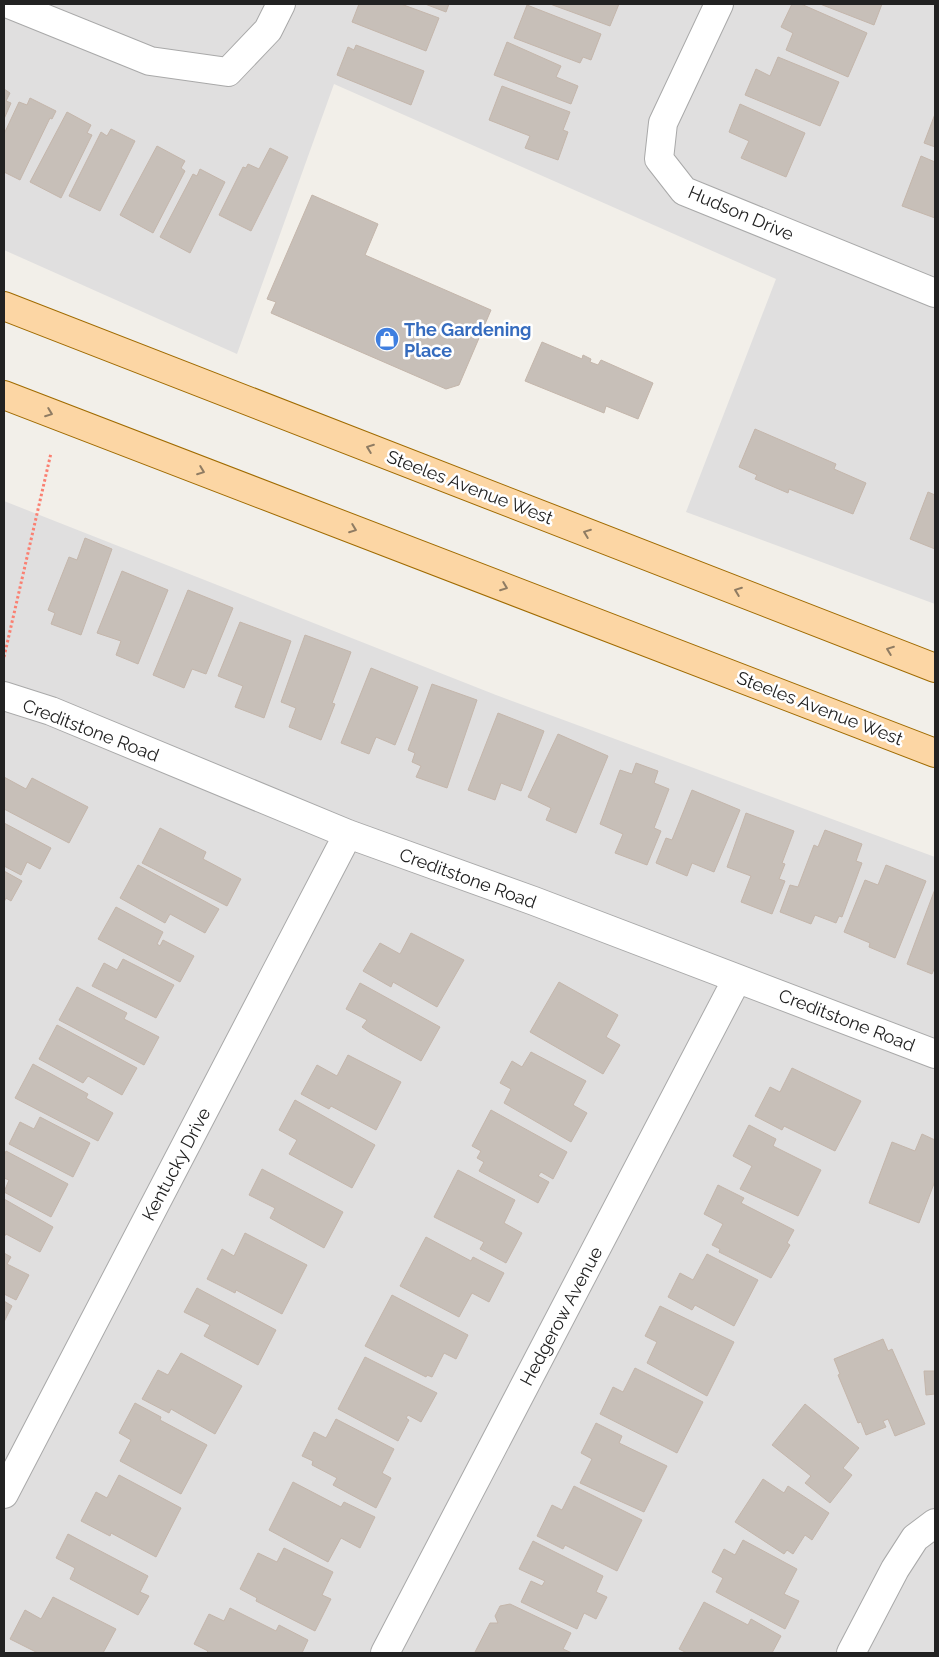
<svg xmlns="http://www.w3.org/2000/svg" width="939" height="1657" viewBox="0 0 939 1657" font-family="Raleway,sans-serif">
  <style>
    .residential { fill: #e0dfdf }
    .building { fill: #c7bfb8; stroke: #c4b6ab }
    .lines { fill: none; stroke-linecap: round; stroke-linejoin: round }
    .minor-casing { stroke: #a9a9a9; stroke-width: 30 }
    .major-casing { stroke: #a06b00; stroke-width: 30 }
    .path { stroke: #fa8072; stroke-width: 3; stroke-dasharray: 2.5 2.5; stroke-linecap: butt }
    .minor { stroke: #fff; stroke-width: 28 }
    .major { stroke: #fcd6a4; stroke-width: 28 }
    .oneway { stroke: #8f7c63 }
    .labels { text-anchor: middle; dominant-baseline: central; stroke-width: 5; stroke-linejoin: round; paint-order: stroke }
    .street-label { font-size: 18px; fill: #222; stroke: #fff }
    .shop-label { font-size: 18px; font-weight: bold; fill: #366cbe; stroke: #fff; text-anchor: start }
  </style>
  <rect width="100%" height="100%" fill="#f2efe9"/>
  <path class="residential" d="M 4,4 L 935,4 L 935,604 L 686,512 L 776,279 L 334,84 L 237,354 L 4,250 Z
    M 4,501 L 496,695 L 935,857 L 935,1653 L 4,1653 Z"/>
  <path class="building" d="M 359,4 L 401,4 L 439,18 L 426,51 L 352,22 Z
    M 425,4 L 449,4 L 446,12 Z
    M 550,4 L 619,4 L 610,26 Z
    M 792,4 L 801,4 L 867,33 L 848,77 L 786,50 L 793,33 L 781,27 Z
    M 820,4 L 882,4 L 874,25 Z
    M 527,5 L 601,34 L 591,60 L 583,57 L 580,63 L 514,38 Z
    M 507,42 L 561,66 L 556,77 L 578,86 L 571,104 L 494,75 Z
    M 356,45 L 424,71 L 411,105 L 337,75 L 348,47 L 354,50 Z
    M 778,57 L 839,82 L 820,126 L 745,95 L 756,69 L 770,76 Z
    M 502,86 L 570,112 L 563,130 L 568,132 L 558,160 L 525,148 L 530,136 L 489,120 Z
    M 4,89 L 10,93 L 6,101 L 11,103 L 4,119 Z
    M 30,98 L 56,111 L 52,119 L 50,118 L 20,180 L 4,172 L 4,134 L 19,102 L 27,105 Z
    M 740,104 L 805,133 L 786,177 L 741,158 L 749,141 L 729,132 Z
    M 67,112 L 91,125 L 87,133 L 92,135 L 61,198 L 30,182 Z
    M 935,114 L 935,147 L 924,143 Z
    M 111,129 L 135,141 L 100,211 L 69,196 L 101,132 L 107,136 Z
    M 157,146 L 185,161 L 181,168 L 185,171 L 153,233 L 120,215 Z
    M 270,148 L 288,157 L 251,231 L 219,215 L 243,167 L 246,168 L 248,164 L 259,169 Z
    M 921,156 L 935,162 L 935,218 L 902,206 Z
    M 200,169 L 225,182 L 190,253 L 160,237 L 193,174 L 197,176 Z
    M 312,195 L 378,224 L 365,255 L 491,310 L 459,385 L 446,389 L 271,313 L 276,302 L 267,299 Z
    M 542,342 L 582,359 L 583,355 L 591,359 L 590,362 L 598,365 L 601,360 L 653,383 L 638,419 L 606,406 L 604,413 L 525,381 Z
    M 755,429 L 836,464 L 834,469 L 866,483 L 853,514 L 789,489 L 788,493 L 755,479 L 757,475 L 739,467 Z
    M 928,492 L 935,495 L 935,549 L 910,539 Z
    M 85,538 L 112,549 L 81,635 L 51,624 L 55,613 L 48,610 L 69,557 L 77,560 Z
    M 122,571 L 168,590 L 138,664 L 116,655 L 121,641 L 97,633 Z
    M 188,590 L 233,608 L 206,674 L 192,669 L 184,688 L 153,675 Z
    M 240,622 L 291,641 L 264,718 L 235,707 L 243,686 L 218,676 Z
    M 305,635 L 351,652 L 332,703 L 335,704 L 321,740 L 289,727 L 296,708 L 281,702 Z
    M 371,668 L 418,687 L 395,745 L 376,737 L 369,754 L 341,743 Z
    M 432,684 L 477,700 L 447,788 L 416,777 L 421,766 L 412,762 L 415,753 L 408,750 Z
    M 498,713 L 544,731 L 521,791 L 501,783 L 495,800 L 468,790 Z
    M 558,734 L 608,756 L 576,833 L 546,820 L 551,808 L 528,797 Z
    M 636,763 L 658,771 L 654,783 L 669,789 L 654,828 L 661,831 L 647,865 L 615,853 L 623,834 L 600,824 L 620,770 L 632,774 Z
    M 4,777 L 26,789 L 32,778 L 88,807 L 69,843 L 4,809 Z
    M 692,790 L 740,810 L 714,872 L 692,863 L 687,876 L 656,863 L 666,838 L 672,840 Z
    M 746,813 L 794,831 L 782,863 L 785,864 L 779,879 L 785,881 L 772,914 L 741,902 L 751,876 L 727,867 Z
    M 4,823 L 51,848 L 40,869 L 27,862 L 21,875 L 4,866 Z
    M 160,828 L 206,852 L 203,859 L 241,879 L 227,906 L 142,863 Z
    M 825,830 L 862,844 L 856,861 L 862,863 L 842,917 L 839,916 L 836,923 L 815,915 L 811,924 L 780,912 L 790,885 L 798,887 L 814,845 L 818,847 Z
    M 138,865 L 219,909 L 205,933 L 170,914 L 165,923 L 120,898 Z
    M 886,865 L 926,881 L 895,958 L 869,947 L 870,943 L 844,932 L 865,880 L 878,885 Z
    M 4,871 L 22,881 L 11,901 L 6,898 L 4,902 Z
    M 935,889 L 935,967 L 932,974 L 907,964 Z
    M 116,907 L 163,932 L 157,944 L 160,946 L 163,940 L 194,956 L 180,982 L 98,939 Z
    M 411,933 L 464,960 L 437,1007 L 393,982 L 391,987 L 363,971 L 380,943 L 400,954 Z
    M 123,959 L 174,985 L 156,1018 L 92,986 L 104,963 L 117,970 Z
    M 559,982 L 618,1015 L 606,1037 L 620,1045 L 603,1074 L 530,1032 Z
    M 360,983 L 440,1027 L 421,1061 L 369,1032 L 362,1027 L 367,1020 L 346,1009 Z
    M 77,987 L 127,1013 L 124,1019 L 159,1037 L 144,1065 L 59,1020 Z
    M 57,1025 L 137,1068 L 122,1095 L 88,1076 L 83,1083 L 39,1059 Z
    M 531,1052 L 586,1081 L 573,1105 L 587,1113 L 571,1142 L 504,1103 L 511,1089 L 500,1083 L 512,1061 L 522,1067 Z
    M 348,1055 L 401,1082 L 376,1130 L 331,1106 L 329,1109 L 301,1094 L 317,1065 L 337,1076 Z
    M 33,1064 L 88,1094 L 86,1098 L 113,1113 L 98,1141 L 15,1098 Z
    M 792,1068 L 861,1101 L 835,1151 L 784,1126 L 782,1130 L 755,1116 L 770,1087 L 780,1092 Z
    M 295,1100 L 375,1145 L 352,1188 L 289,1154 L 297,1140 L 279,1130 Z
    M 491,1110 L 567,1152 L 553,1179 L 541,1172 L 538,1176 L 549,1182 L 538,1203 L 479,1171 L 484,1162 L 477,1158 L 481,1151 L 472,1146 Z
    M 40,1117 L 90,1143 L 73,1177 L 9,1144 L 20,1122 L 34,1129 Z
    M 749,1125 L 776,1139 L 773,1146 L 821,1170 L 798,1216 L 740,1189 L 752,1166 L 733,1156 Z
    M 922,1134 L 935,1140 L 935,1181 L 919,1223 L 869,1203 L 892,1142 L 915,1151 Z
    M 6,1151 L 68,1184 L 51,1217 L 4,1192 L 9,1180 L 4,1178 L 4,1156 Z
    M 262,1169 L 343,1212 L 324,1248 L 270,1218 L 275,1208 L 249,1195 Z
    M 458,1170 L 515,1200 L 504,1223 L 522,1233 L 506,1263 L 480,1249 L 484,1242 L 434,1217 Z
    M 718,1185 L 744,1198 L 741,1203 L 794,1230 L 787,1243 L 790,1245 L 771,1278 L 719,1252 L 720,1249 L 712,1245 L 723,1224 L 704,1214 Z
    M 4,1199 L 53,1227 L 40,1252 L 6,1234 L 4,1237 Z
    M 245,1233 L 307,1265 L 282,1314 L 236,1290 L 235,1293 L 207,1279 L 222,1249 L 234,1256 Z
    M 426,1237 L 471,1261 L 473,1257 L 504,1273 L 489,1302 L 472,1293 L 459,1317 L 400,1286 Z
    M 4,1253 L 11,1257 L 7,1264 L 29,1275 L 16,1300 L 4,1294 Z
    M 707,1254 L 758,1280 L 734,1326 L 695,1305 L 692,1310 L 668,1297 L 680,1273 L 693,1280 Z
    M 197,1288 L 276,1330 L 258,1365 L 204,1336 L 210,1325 L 184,1312 Z
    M 392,1295 L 468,1335 L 456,1359 L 444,1353 L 432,1377 L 427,1375 L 426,1377 L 365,1346 Z
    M 4,1301 L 12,1306 L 4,1322 Z
    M 660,1306 L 734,1342 L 707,1396 L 647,1363 L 657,1342 L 645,1336 Z
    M 883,1339 L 888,1351 L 892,1349 L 925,1424 L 895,1436 L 888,1419 L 883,1421 L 886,1427 L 866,1435 L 861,1422 L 858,1423 L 838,1375 L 840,1374 L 834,1359 Z
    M 181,1353 L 242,1386 L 215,1434 L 171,1409 L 169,1413 L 142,1399 L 158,1370 L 168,1375 Z
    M 365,1357 L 437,1393 L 421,1422 L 408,1415 L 406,1418 L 409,1420 L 398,1441 L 338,1409 Z
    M 635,1368 L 703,1402 L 677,1453 L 600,1414 L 613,1387 L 623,1392 Z
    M 924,1371 L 935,1371 L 935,1394 L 926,1395 Z
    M 135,1403 L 161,1417 L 160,1420 L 207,1445 L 181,1494 L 120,1461 L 131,1440 L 119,1433 Z
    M 805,1404 L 859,1448 L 843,1468 L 852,1475 L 830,1503 L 805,1483 L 811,1476 L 772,1445 Z
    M 336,1419 L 394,1449 L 382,1473 L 391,1478 L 376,1508 L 333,1485 L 337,1478 L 312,1465 L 313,1461 L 302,1456 L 314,1432 L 326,1438 Z
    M 596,1423 L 622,1436 L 619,1443 L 667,1466 L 644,1512 L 580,1483 L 592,1459 L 581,1453 Z
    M 119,1475 L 181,1508 L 156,1557 L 111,1533 L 110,1536 L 81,1521 L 96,1492 L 107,1498 Z
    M 763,1479 L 784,1493 L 788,1486 L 829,1513 L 812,1540 L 805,1535 L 793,1554 L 787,1550 L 784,1554 L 735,1522 Z
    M 293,1482 L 341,1507 L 344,1502 L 375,1517 L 360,1548 L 341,1538 L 328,1562 L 269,1530 Z
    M 574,1486 L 642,1520 L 617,1571 L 565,1545 L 563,1549 L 537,1536 L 552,1505 L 562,1510 Z
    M 68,1534 L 148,1576 L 140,1592 L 149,1596 L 138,1615 L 70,1579 L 75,1568 L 56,1558 Z
    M 743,1540 L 797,1569 L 784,1594 L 799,1601 L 785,1629 L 716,1592 L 723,1578 L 712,1572 L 724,1549 L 735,1555 Z
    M 533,1541 L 603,1576 L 596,1592 L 607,1597 L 596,1619 L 584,1613 L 577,1629 L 521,1602 L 531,1581 L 542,1586 L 545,1581 L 519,1569 Z
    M 284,1548 L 333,1572 L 322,1595 L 331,1599 L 315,1631 L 256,1601 L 257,1598 L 240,1589 L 258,1553 L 277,1562 Z
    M 53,1597 L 116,1629 L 103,1653 L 38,1653 L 10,1639 L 25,1610 L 41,1619 Z
    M 704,1602 L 748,1625 L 751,1619 L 781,1636 L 772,1653 L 687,1653 L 679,1649 Z
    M 510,1604 L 571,1633 L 563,1649 L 572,1653 L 475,1652 L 490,1623 L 498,1623 L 495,1616 L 500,1606 Z
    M 230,1608 L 276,1631 L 279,1625 L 308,1640 L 302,1653 L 206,1653 L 208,1651 L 194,1644 L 209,1614 L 224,1621 Z"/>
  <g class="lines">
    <g class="minor-casing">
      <path id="minor" d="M 9,4 L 150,61 L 228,72 L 268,30 L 281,4
        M 719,4 L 663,123 L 659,159 L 684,191 L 935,293
        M 4,696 L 51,711 L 348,834 L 534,901 L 935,1054
        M 4,1494 L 348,834
        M 385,1653 L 737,979
        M 851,1653 L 895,1569 L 915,1538 L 935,1523"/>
    </g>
    <g class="major-casing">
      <path id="major" d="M 4,306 L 935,668
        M 4,395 L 935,753"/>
    </g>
    <path class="path" d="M 4,657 L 51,453"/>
    <use href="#minor" class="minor"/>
    <use href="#major" class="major"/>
  </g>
  <defs><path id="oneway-chevron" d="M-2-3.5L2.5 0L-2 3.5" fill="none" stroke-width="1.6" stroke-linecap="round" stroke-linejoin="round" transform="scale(1.25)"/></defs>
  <g class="oneway">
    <use href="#oneway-chevron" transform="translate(49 413) rotate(21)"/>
    <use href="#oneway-chevron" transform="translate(370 448) rotate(-159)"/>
    <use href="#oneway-chevron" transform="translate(201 471) rotate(21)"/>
    <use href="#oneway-chevron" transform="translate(353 529) rotate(21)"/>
    <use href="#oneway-chevron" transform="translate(587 533) rotate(-159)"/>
    <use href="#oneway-chevron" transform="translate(504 587) rotate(21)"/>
    <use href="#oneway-chevron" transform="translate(738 591) rotate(-159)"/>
    <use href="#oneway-chevron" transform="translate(890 650) rotate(-159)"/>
  </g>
  <defs>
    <g id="shop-disc" transform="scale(1.25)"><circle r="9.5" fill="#3f7fe0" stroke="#fff"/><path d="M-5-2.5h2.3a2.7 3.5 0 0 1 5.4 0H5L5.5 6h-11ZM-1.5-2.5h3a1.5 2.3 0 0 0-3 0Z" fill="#fff"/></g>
  </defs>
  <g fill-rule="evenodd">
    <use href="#shop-disc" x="387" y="339"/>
  </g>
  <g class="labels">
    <g class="street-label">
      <text transform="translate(741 213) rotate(23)">Hudson Drive</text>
      <text transform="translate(470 487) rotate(21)">Steeles Avenue West</text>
      <text transform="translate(820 708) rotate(21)">Steeles Avenue West</text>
      <text transform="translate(91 730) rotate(21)">Creditstone Road</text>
      <text transform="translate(468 878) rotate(20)">Creditstone Road</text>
      <text transform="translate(847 1020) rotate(21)">Creditstone Road</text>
      <text transform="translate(176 1164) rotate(-62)">Kentucky Drive</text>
      <text transform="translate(561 1316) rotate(-62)">Hedgerow Avenue</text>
    </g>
    <g class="shop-label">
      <text x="404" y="329">The Gardening<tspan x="404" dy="21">Place</tspan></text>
    </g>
  </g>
  <rect width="939" height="1657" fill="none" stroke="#222222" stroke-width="10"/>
</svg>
